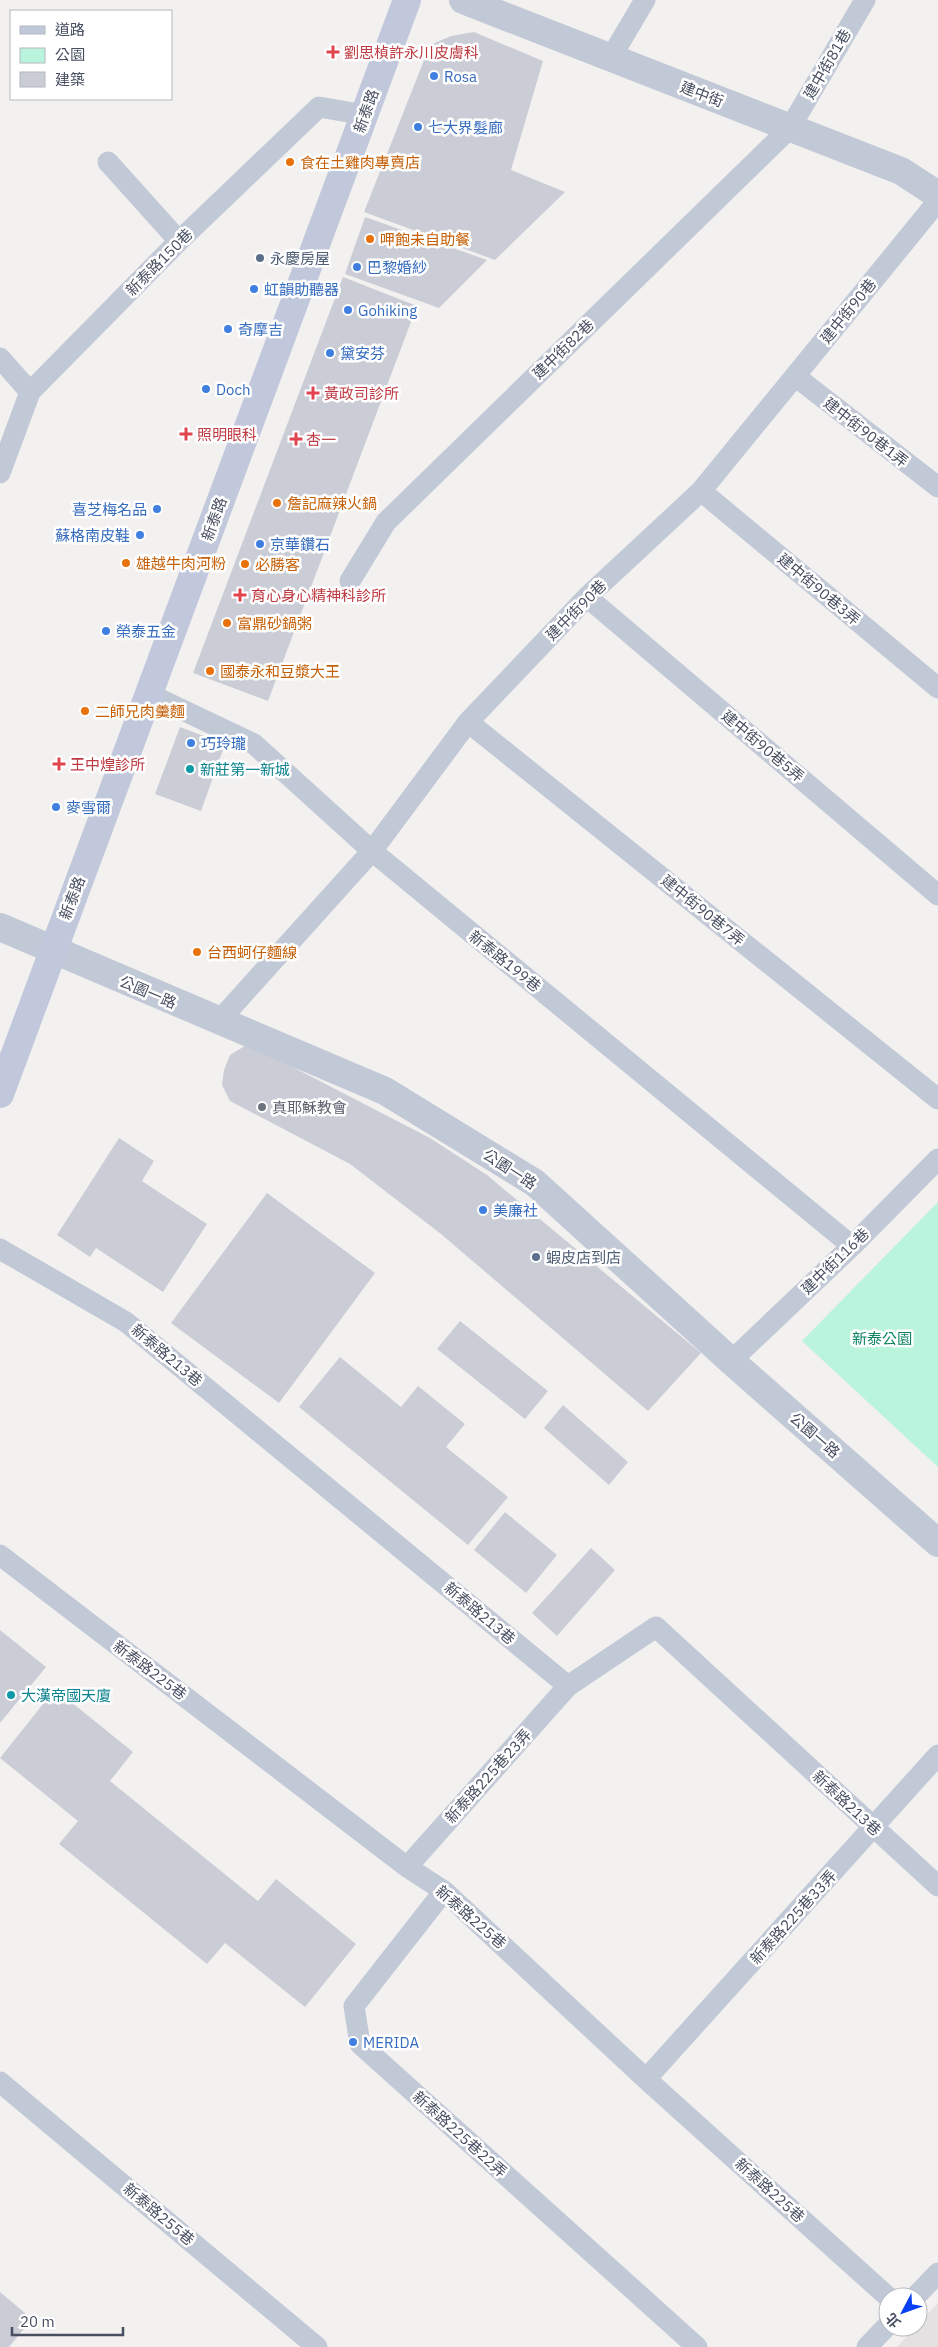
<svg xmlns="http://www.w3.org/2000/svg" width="938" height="2347" viewBox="0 0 938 2347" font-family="'IBM Plex Sans','Noto Sans TC',sans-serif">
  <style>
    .education { fill: #e4e1e2 }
    .green { fill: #baf4dc }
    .building { fill: #cbcdd6 }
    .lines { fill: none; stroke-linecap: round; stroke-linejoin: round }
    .service { stroke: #c2c9d6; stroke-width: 21 }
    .minor { stroke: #c2c9d6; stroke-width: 28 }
    .secondary { stroke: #c1c8db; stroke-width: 28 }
    .health-dot { fill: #e0444e; stroke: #fff; stroke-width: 2 }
    .shop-dot { fill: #3f7fe0; stroke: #fff; stroke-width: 2 }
    .food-dot { fill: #e8710a; stroke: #fff; stroke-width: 2 }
    .service-dot { fill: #5c6f8a; stroke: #fff; stroke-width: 2 }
    .culture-dot { fill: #0f9aa8; stroke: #fff; stroke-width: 2 }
    .worship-dot { fill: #6b7280; stroke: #fff; stroke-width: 2 }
    .labels { text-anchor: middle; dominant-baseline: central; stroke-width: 5; stroke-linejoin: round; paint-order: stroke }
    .health-label { font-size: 15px; fill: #be3a42; stroke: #fff; text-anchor: start }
    .street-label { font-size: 15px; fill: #464e60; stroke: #fff }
    .shop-label { font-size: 15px; fill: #366cbe; stroke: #fff; text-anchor: start }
    .food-label { font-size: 15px; fill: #c56008; stroke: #fff; text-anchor: start }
    .service-label { font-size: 15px; fill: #4e5e75; stroke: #fff; text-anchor: start }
    .culture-label { font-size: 15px; fill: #0d838f; stroke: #fff; text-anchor: start }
    .worship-label { font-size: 15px; fill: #5b616d; stroke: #fff; text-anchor: start }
    .park-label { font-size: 15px; fill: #0d8460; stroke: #fff }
  </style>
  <rect width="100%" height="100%" fill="#f3f0f0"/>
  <path class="education" d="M 938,2303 L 938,2347 L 897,2347 L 916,2327 L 918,2327 L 918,2324 Z"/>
  <path class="green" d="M 938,1202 L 938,1467 L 802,1341 Z"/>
  <path class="building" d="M 474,32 L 543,61 L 511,170 L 565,192 L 495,260 L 364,212 L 430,45 L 451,36 Z
    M 365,217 L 487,260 L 439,308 L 345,274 Z
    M 343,277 L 417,306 L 268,701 L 193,673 Z
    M 180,727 L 225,744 L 201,811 L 155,794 Z
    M 248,1044 L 430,1138 L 487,1175 L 701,1353 L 648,1411 L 441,1234 L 350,1164 L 230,1101 L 222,1085 L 224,1070 L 230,1055 Z
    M 119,1138 L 154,1161 L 142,1181 L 207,1224 L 163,1292 L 96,1248 L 90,1257 L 57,1235 Z
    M 267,1193 L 375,1273 L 279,1403 L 171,1323 Z
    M 460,1321 L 548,1391 L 525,1419 L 437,1349 Z
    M 340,1357 L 401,1407 L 418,1386 L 465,1424 L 446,1447 L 508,1497 L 468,1545 L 299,1407 Z
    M 563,1405 L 628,1462 L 609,1485 L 544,1428 Z
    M 505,1512 L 557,1555 L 526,1593 L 474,1550 Z
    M 591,1548 L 615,1570 L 557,1636 L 532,1613 Z
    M 0,1630 L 46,1667 L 0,1723 Z
    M 55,1689 L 133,1752 L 110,1781 L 258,1901 L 276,1879 L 356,1944 L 305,2007 L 225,1943 L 207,1964 L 59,1844 L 78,1821 L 0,1758 Z
    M 0,2292 L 32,2319 L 9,2347 L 0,2347 Z"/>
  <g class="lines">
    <path class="service" d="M 610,59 L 645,0
      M 108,162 L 179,241
      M 0,358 L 30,392
      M 795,376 L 938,487
      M 0,473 L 30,392 L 179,241 L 319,107 L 365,115
      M 701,491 L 938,688
      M 350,581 L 386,522 L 790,128 L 865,0
      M 587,597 L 938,895
      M 149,694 L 254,744 L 372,851 L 852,1246
      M 468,722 L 938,1099
      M 218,1022 L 372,851 L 468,722 L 587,597 L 701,491 L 938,201
      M 0,1249 L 126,1322 L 568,1686 L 656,1627 L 938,1886
      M 731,1361 L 852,1246 L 938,1159
      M 0,1555 L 407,1867 L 444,1891 L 646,2079 L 888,2297
      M 407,1867 L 568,1686
      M 444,1891 L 354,2006 L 360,2044 L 697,2347
      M 646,2079 L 938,1755
      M 0,2082 L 317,2347
      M 915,2297 L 938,2273
      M 867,2347 L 888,2325"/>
    <path class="minor" d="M 463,0 L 901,171 L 938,195
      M 0,927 L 385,1091 L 535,1183 L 731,1361 L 938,1543"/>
    <path class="secondary" d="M 0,1094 L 407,0"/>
  </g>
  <g class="health-dot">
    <path d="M330.5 44.5h5v5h5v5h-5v5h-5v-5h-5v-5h5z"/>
    <path d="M310.5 385.5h5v5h5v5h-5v5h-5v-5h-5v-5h5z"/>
    <path d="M183.5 426.5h5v5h5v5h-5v5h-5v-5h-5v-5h5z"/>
    <path d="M293.5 431.5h5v5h5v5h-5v5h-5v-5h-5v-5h5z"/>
    <path d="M237.5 587.5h5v5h5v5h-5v5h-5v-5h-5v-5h5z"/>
    <path d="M56.5 756.5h5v5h5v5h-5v5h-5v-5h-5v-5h5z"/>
  </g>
  <g class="shop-dot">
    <circle cx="434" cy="76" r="5"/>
    <circle cx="418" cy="127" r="5"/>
    <circle cx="357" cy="267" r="5"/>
    <circle cx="254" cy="289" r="5"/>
    <circle cx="348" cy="310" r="5"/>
    <circle cx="228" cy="329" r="5"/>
    <circle cx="330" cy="353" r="5"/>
    <circle cx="206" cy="389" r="5"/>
    <circle cx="157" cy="509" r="5"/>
    <circle cx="140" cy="535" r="5"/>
    <circle cx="260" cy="544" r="5"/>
    <circle cx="106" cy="631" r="5"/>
    <circle cx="191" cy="743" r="5"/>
    <circle cx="56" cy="807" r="5"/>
    <circle cx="483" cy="1210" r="5"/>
    <circle cx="353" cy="2042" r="5"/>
  </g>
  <g class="food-dot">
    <circle cx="290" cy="162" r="5"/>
    <circle cx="370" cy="239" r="5"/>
    <circle cx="277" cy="503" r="5"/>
    <circle cx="126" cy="563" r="5"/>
    <circle cx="245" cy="564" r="5"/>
    <circle cx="227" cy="623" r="5"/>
    <circle cx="210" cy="671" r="5"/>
    <circle cx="85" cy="711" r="5"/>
    <circle cx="197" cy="952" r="5"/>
  </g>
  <g class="service-dot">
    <circle cx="260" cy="258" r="5"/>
    <circle cx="536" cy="1257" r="5"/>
  </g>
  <g class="culture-dot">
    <circle cx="190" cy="769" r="5"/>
    <circle cx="11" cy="1695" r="5"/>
  </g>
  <circle class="worship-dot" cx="262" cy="1107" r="5"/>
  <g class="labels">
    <g class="health-label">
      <text x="344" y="52">劉思楨許永川皮膚科</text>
      <text x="324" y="393">黃政司診所</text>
      <text x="197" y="434">照明眼科</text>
      <text x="306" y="439">杏一</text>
      <text x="251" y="595">育心身心精神科診所</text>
      <text x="70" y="764">王中煌診所</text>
    </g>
    <g class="street-label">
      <text transform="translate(827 64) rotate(-60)">建中街81巷</text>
      <text transform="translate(702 94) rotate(21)">建中街</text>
      <text transform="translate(366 111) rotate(-70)">新泰路</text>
      <text transform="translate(159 262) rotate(-45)">新泰路150巷</text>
      <text transform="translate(848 311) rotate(-51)">建中街90巷</text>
      <text transform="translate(563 349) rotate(-44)">建中街82巷</text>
      <text transform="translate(866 432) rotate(38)">建中街90巷1弄</text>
      <text transform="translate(214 519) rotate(-70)">新泰路</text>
      <text transform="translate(819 589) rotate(40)">建中街90巷3弄</text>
      <text transform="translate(576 610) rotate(-45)">建中街90巷</text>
      <text transform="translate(763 746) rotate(40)">建中街90巷5弄</text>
      <text transform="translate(72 898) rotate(-69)">新泰路</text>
      <text transform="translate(703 910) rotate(39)">建中街90巷7弄</text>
      <text transform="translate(505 961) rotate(39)">新泰路199巷</text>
      <text transform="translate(148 992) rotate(23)">公園一路</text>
      <text transform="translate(510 1169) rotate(33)">公園一路</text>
      <text transform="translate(835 1261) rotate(-44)">建中街116巷</text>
      <text transform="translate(167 1355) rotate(40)">新泰路213巷</text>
      <text transform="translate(815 1435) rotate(41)">公園一路</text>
      <text transform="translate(480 1613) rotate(40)">新泰路213巷</text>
      <text transform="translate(150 1670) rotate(37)">新泰路225巷</text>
      <text transform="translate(488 1776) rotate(-48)">新泰路225巷23弄</text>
      <text transform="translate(847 1803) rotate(43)">新泰路213巷</text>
      <text transform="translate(471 1917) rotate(41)">新泰路225巷</text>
      <text transform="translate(793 1917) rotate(-48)">新泰路225巷33弄</text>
      <text transform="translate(460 2134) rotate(42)">新泰路225巷22弄</text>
      <text transform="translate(770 2190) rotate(42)">新泰路225巷</text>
      <text transform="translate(159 2214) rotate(40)">新泰路255巷</text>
    </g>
    <g class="shop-label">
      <text x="444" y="76">Rosa</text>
      <text x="428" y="127">七大界髮廊</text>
      <text x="367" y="267">巴黎婚紗</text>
      <text x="264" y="289">虹韻助聽器</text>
      <text x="358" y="310">Gohiking</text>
      <text x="238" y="329">奇摩吉</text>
      <text x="340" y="353">黛安芬</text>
      <text x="216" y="389">Doch</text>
      <text x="147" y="509" text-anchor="end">喜芝梅名品</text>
      <text x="130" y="535" text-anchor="end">蘇格南皮鞋</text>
      <text x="270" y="544">京華鑽石</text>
      <text x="116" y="631">榮泰五金</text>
      <text x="201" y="743">巧玲瓏</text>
      <text x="66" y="807">麥雪爾</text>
      <text x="493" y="1210">美廉社</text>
      <text x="363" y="2042">MERIDA</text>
    </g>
    <g class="food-label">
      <text x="300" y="162">食在土雞肉專賣店</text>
      <text x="380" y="239">呷飽未自助餐</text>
      <text x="287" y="503">詹記麻辣火鍋</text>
      <text x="136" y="563">雄越牛肉河粉</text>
      <text x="255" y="564">必勝客</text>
      <text x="237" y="623">富鼎砂鍋粥</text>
      <text x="220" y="671">國泰永和豆漿大王</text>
      <text x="95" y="711">二師兄肉羹麵</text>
      <text x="207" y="952">台西蚵仔麵線</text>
    </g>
    <g class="service-label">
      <text x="270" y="258">永慶房屋</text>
      <text x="546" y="1257">蝦皮店到店</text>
    </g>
    <g class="culture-label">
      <text x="200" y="769">新莊第一新城</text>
      <text x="21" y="1695">大漢帝國天廈</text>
    </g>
    <g class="worship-label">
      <text x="272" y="1107">真耶穌教會</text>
    </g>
    <g class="park-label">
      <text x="882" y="1338">新泰公園</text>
    </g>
  </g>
  <rect x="10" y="10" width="162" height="90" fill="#ffffff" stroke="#b5b8bf"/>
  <rect x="20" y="26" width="25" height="8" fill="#c1c8db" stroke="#b5b8bf"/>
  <text x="55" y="35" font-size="15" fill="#464e60">道路</text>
  <rect x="20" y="48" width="25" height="15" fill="#baf4dc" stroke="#b5b8bf"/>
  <text x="55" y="60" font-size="15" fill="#464e60">公園</text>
  <rect x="20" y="72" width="25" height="15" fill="#cbcdd6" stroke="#b5b8bf"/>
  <text x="55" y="85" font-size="15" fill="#464e60">建築</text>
  <g transform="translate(903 2312) rotate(229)"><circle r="24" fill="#ffffff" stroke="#b5b8bf"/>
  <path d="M0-4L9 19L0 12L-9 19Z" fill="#063ff6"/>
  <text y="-8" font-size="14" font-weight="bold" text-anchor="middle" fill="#464e60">北</text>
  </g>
  <path d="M12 2327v8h111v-8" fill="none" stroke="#464e60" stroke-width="2.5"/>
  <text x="20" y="2327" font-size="15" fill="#464e60" stroke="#ffffff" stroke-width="4" paint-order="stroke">20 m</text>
</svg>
